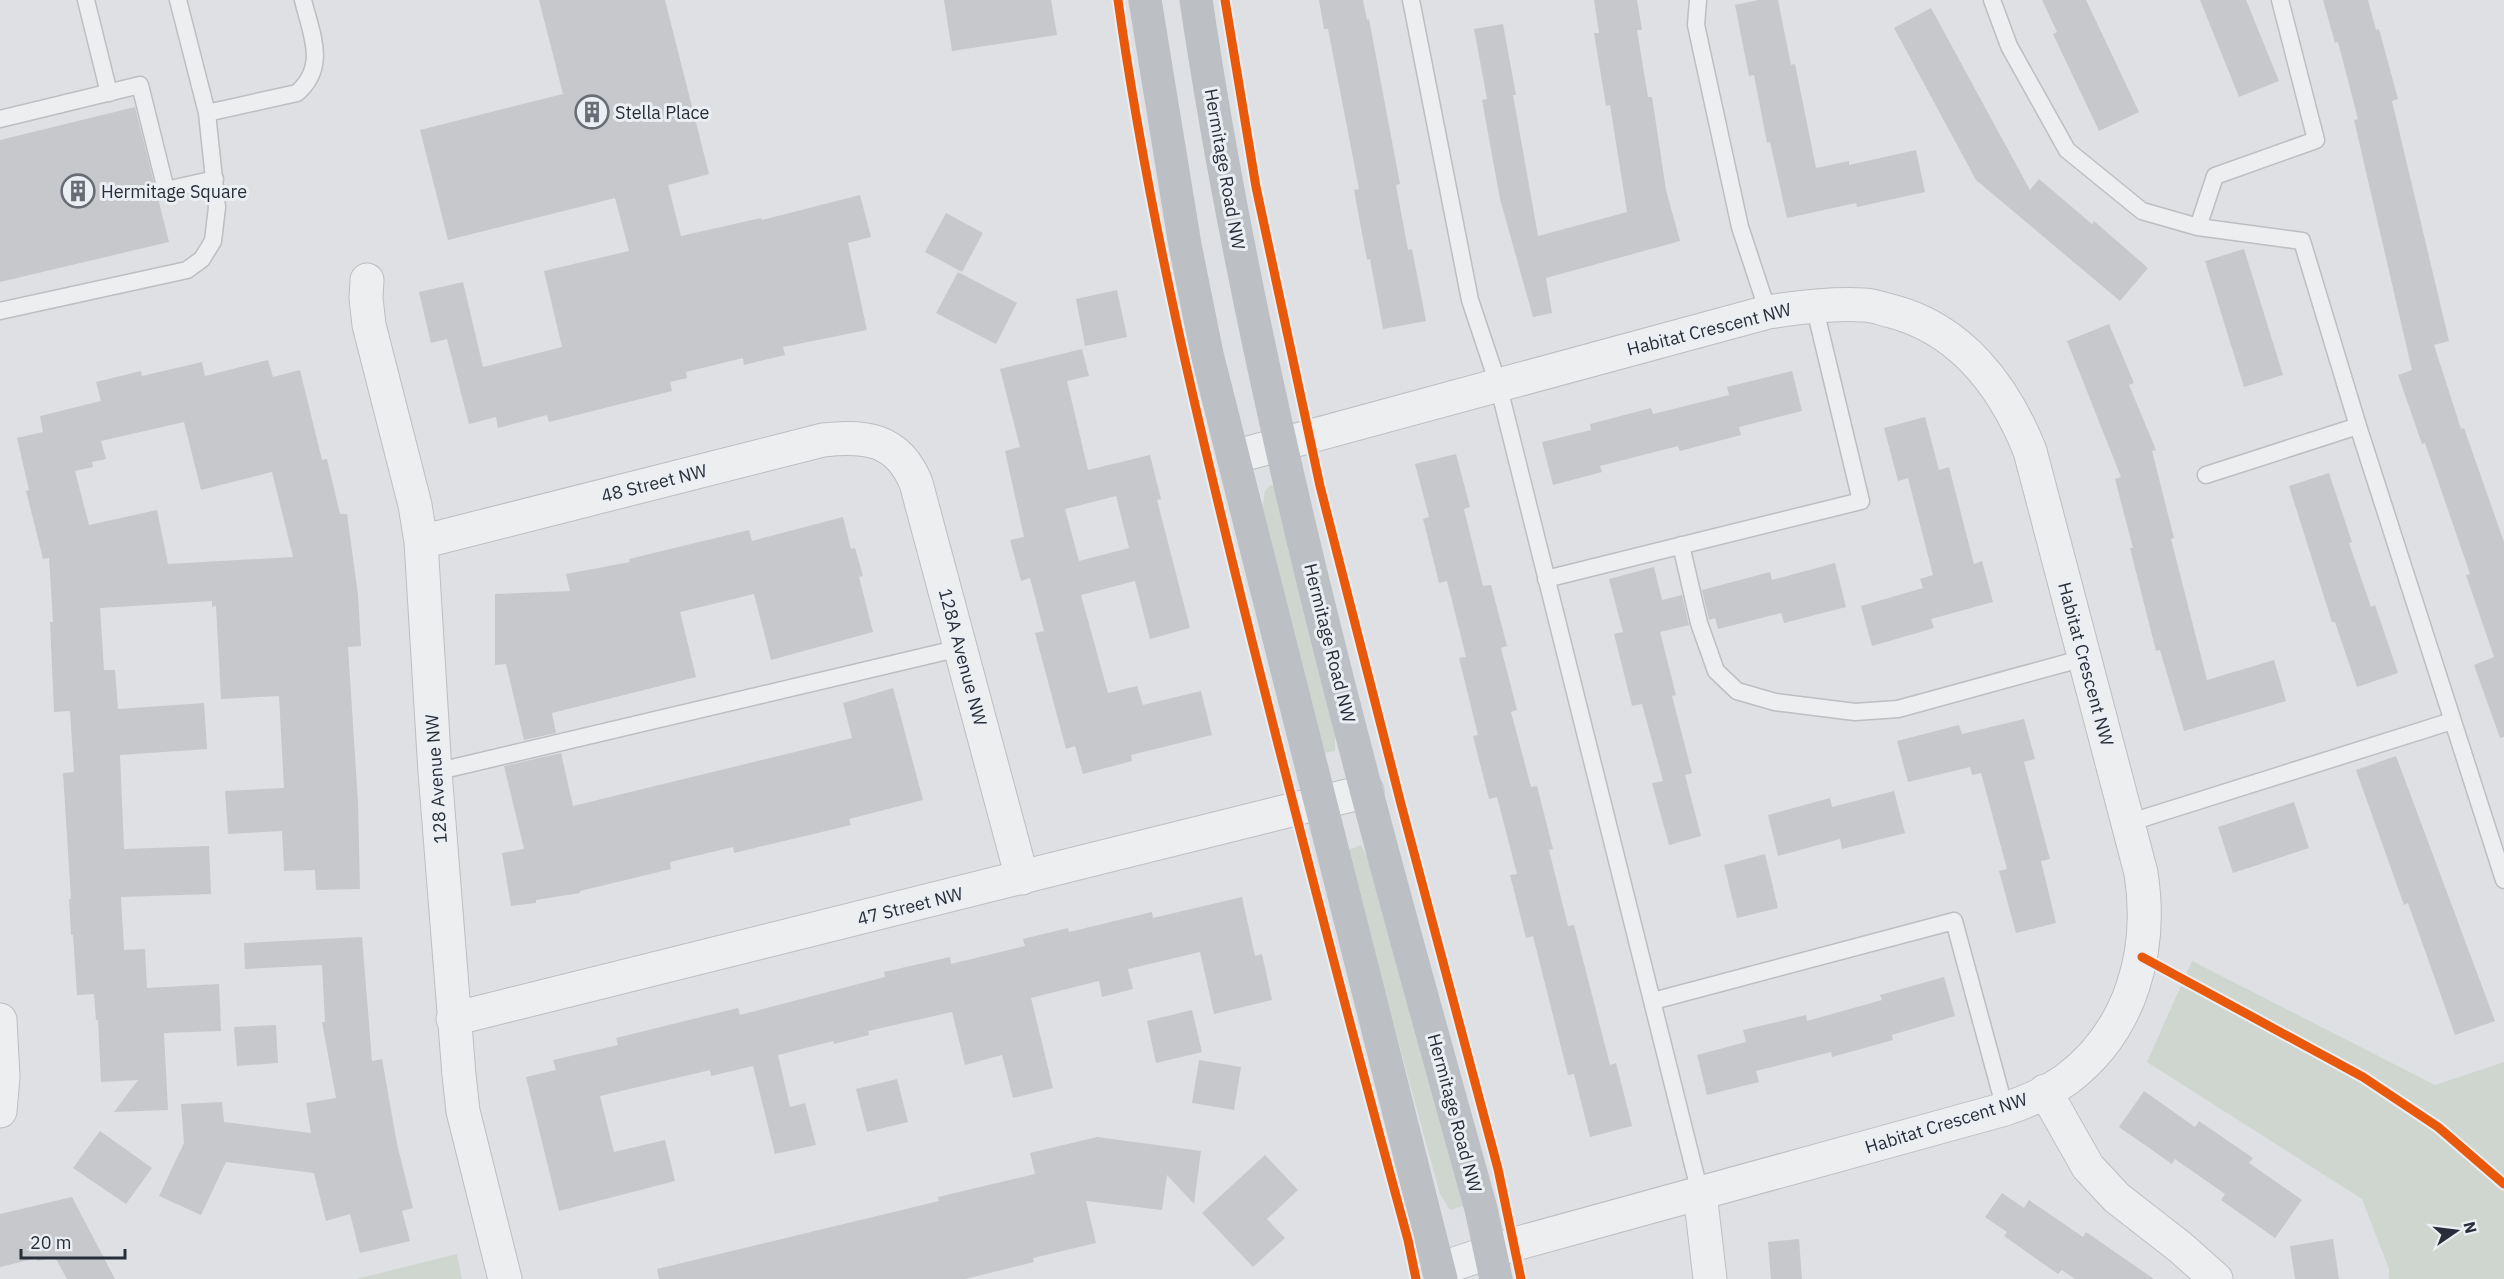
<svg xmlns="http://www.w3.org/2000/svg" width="2504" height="1279" viewBox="0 0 2504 1279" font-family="'IBM Plex Sans',sans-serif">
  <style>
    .green { fill: #cfd6cf }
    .building { fill: #c6c8cb; fill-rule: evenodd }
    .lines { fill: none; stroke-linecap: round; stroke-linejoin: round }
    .lane-casing { stroke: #bcbec1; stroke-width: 19 }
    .street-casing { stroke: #bcbec1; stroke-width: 35 }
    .lane { stroke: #edeef0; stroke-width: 16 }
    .street { stroke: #edeef0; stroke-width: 33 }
    .secondary { stroke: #bcbfc3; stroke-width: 33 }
    .cycleway-casing { stroke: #ebeef3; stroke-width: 13 }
    .cycleway { stroke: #e8590c; stroke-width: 9 }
    .labels { text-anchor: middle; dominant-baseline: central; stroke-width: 6; stroke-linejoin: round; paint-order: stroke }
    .poi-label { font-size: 18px; fill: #272e3a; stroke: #ebeef3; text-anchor: start }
    .street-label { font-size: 18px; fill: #272e3a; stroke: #ebeef3 }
  </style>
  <rect width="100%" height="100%" fill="#dee0e3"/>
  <path class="green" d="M 1270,485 L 1274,485 L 1335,724 L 1335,751 L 1323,753 L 1262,511 L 1265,491 Z
    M 1361,845 L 1375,872 L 1463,1206 L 1450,1210 L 1440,1194 L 1346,851 Z
    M 2192,961 L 2435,1085 L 2504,1062 L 2504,1279 L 2389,1279 L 2389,1269 L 2362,1199 L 2147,1062 Z
    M 457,1254 L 462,1279 L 356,1279 Z"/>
  <path class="building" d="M 539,0 L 665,0 L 709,174 L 668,185 L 681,236 L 761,218 L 762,220 L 860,195 L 871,237 L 848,243 L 867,330 L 783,347 L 785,355 L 744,365 L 743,358 L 686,372 L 687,378 L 670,382 L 672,391 L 549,422 L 547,415 L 498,428 L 496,417 L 469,424 L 447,339 L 431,343 L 419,292 L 463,282 L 483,367 L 562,347 L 544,271 L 629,251 L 615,198 L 448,240 L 420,130 L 563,94 Z
    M 944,0 L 1051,0 L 1057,35 L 952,51 Z
    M 1319,0 L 1363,0 L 1367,20 L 1369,19 L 1400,184 L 1396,185 L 1408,250 L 1412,249 L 1426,321 L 1383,329 L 1370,259 L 1367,260 L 1354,190 L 1359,189 L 1341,96 L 1328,29 L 1324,29 Z
    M 1594,0 L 1637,0 L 1642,30 L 1637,30 L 1648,97 L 1652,97 L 1666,190 L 1680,241 L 1546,278 L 1552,313 L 1533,317 L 1500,199 L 1482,100 L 1487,99 L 1474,29 L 1503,24 L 1516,95 L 1513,95 L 1538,236 L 1627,212 L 1610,105 L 1606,106 L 1594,33 L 1599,33 Z
    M 1758,0 L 1778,0 L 1791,65 L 1795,64 L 1816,168 L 1849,161 L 1849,165 L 1916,150 L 1925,192 L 1857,207 L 1856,203 L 1787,218 L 1770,142 L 1767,143 L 1754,75 L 1749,76 L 1735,5 Z
    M 2042,0 L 2086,0 L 2139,112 L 2099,131 L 2053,34 L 2057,32 Z
    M 2200,0 L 2246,0 L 2279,81 L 2239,97 Z
    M 2323,0 L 2368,0 L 2376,30 L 2379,29 L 2398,99 L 2392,101 L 2449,341 L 2434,345 L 2461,429 L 2464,428 L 2504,542 L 2504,737 L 2500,738 L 2474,665 L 2494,657 L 2466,575 L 2470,574 L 2425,443 L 2422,444 L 2398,375 L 2412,370 L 2354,120 L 2358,119 L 2338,42 L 2335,43 Z
    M 1931,8 L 2030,190 L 2039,179 L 2092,224 L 2094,221 L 2148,268 L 2120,301 L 1976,180 L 1894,28 Z
    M 135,107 L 169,242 L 0,282 L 0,140 Z
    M 946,213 L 983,233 L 962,272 L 925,252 Z
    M 2244,249 L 2283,375 L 2244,387 L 2205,261 Z
    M 958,272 L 1017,303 L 996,344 L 936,313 Z
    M 1117,290 L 1127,337 L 1085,346 L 1076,299 Z
    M 2109,324 L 2134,383 L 2129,385 L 2156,450 L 2152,451 L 2174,538 L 2171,539 L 2207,680 L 2274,660 L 2286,701 L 2184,731 L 2160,650 L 2156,651 L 2130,548 L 2133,548 L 2115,479 L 2121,477 L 2067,341 Z
    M 1082,349 L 1089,376 L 1067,381 L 1088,470 L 1150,455 L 1161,499 L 1157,500 L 1190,628 L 1150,639 L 1135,581 L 1081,595 L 1108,693 L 1137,686 L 1143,705 L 1201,691 L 1212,735 L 1131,755 L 1132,761 L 1083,774 L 1075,746 L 1066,749 L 1035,633 L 1044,631 L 1030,578 L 1021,581 L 1010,540 L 1024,537 L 1005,451 L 1020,447 L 1000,369 ZM 1116,496 L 1129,548 L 1079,561 L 1065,509 Z
    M 268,360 L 273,377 L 300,370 L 322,460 L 327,459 L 340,514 L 347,514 L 358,595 L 361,646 L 348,647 L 358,802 L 360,889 L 316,890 L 315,870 L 284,871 L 282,831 L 228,834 L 225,791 L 284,788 L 279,696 L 221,699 L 216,606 L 212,607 L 212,601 L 100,608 L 104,670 L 115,670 L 118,709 L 204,703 L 207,749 L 120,755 L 124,849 L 209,846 L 211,894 L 121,897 L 124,950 L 145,949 L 147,988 L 219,984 L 221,1031 L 164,1033 L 168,1110 L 114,1112 L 138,1080 L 101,1082 L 98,1020 L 96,1020 L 94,994 L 77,995 L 73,935 L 71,935 L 69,899 L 71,899 L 63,773 L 74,772 L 70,711 L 54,712 L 50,622 L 53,622 L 49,558 L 43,559 L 26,491 L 29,490 L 17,438 L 43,432 L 40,416 L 101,401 L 96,382 L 141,371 L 142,376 L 202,362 L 205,376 ZM 184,422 L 201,490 L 272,472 L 293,557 L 168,564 L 157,510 L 89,525 L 75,471 L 93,467 L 92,462 L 106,459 L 101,441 Z
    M 1792,371 L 1802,411 L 1739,427 L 1741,435 L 1680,451 L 1678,446 L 1600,466 L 1602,472 L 1553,485 L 1542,442 L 1591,430 L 1590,424 L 1651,408 L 1653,414 L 1729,395 L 1727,387 Z
    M 1925,417 L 1939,470 L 1949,467 L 1974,564 L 1982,561 L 1993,602 L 1931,619 L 1934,628 L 1872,646 L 1861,606 L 1923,588 L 1920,579 L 1933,575 L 1908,478 L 1898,481 L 1884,428 Z
    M 1456,454 L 1470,507 L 1464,509 L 1483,586 L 1491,585 L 1507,646 L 1501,648 L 1517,710 L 1511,712 L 1531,787 L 1537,786 L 1553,849 L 1549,850 L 1568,926 L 1574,925 L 1610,1065 L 1616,1063 L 1632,1126 L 1590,1137 L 1574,1074 L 1568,1075 L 1533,936 L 1526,938 L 1510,875 L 1517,874 L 1497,797 L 1489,799 L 1473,736 L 1478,735 L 1459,658 L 1466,657 L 1447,581 L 1439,583 L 1423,519 L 1429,517 L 1415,464 Z
    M 2329,473 L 2352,542 L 2349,543 L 2371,607 L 2375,605 L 2398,673 L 2357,687 L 2335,622 L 2332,622 L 2289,486 Z
    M 843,517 L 851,549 L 855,548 L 863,576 L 859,577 L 873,632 L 771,660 L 754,594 L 680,612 L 696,677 L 552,713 L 556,733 L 524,740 L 506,664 L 495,665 L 495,594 L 570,591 L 566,574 L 630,562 L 629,559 L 749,530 L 752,541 Z
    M 1835,563 L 1846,607 L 1784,623 L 1781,613 L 1718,629 L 1715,618 L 1709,620 L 1702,590 L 1770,572 L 1772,580 Z
    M 1654,567 L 1662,600 L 1682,595 L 1689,625 L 1660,632 L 1676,695 L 1672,696 L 1692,773 L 1685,775 L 1701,836 L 1669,845 L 1652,783 L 1663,781 L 1642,704 L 1632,706 L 1614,634 L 1623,632 L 1609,579 Z
    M 893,688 L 923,800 L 849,819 L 851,825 L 734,853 L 733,847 L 670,862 L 671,869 L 580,891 L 580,893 L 536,900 L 536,903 L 511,906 L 502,853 L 524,849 L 504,766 L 561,753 L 573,806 L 852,738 L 843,703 Z
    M 2024,719 L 2035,759 L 2024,762 L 2050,859 L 2041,861 L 2056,923 L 2016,933 L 1999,871 L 2007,869 L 1981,773 L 1972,775 L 1970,767 L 1908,782 L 1897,741 L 1959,725 L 1962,734 Z
    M 2396,756 L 2495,1021 L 2455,1035 L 2408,903 L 2404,905 L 2356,770 Z
    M 1894,791 L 1905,833 L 1842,849 L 1840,839 L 1778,856 L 1768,815 L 1830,798 L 1832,807 Z
    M 2294,802 L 2309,848 L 2233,873 L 2218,827 Z
    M 1765,854 L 1778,908 L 1737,918 L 1724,865 Z
    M 1242,897 L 1255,956 L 1262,954 L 1272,1000 L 1214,1014 L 1200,952 L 1128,969 L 1133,989 L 1102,997 L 1099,981 L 1031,998 L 1053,1088 L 1013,1098 L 1002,1055 L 965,1065 L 952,1012 L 868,1031 L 869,1035 L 834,1044 L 833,1041 L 778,1055 L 790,1107 L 805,1103 L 816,1145 L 775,1154 L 753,1066 L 711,1076 L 710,1070 L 600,1096 L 614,1152 L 665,1140 L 675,1181 L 559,1211 L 526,1077 L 556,1070 L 553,1060 L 618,1045 L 616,1038 L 697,1018 L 738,1008 L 740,1015 L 885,977 L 884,972 L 950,957 L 951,964 L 1025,946 L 1023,939 L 1068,928 L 1069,932 L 1152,912 L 1153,918 Z
    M 362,937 L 372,1061 L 382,1059 L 397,1144 L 413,1208 L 402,1211 L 410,1241 L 360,1253 L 350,1214 L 326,1221 L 314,1173 L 226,1162 L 201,1215 L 159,1196 L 184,1143 L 181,1104 L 222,1102 L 224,1122 L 311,1133 L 306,1103 L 336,1098 L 322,1022 L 325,1022 L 322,965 L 245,969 L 244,943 Z
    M 1944,977 L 1955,1016 L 1892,1035 L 1893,1040 L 1832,1057 L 1831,1052 L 1756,1071 L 1759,1082 L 1707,1095 L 1697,1055 L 1746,1042 L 1743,1030 L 1806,1015 L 1807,1021 L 1882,1000 L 1880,995 Z
    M 1192,1010 L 1202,1052 L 1156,1063 L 1147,1021 Z
    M 276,1025 L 278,1063 L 237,1066 L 234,1027 Z
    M 1199,1060 L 1241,1067 L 1234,1110 L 1192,1103 Z
    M 897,1079 L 908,1122 L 867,1132 L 856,1089 Z
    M 2144,1091 L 2195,1127 L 2199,1121 L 2253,1158 L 2249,1163 L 2302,1200 L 2275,1238 L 2221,1200 L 2225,1194 L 2175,1159 L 2172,1164 L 2119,1127 Z
    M 100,1131 L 152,1168 L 126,1204 L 73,1168 Z
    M 1097,1137 L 1201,1151 L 1194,1204 L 1167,1175 L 1162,1210 L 1086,1201 L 1096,1243 L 1033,1258 L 1034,1262 L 965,1279 L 659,1279 L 657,1269 L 939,1201 L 938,1197 L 1035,1174 L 1030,1153 Z
    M 1265,1155 L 1298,1190 L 1267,1219 L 1285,1238 L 1253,1267 L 1202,1213 Z
    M 2002,1193 L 2024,1208 L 2029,1200 L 2083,1237 L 2086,1232 L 2154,1279 L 2075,1279 L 2062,1270 L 2058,1274 L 2004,1236 L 2007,1232 L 1985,1217 Z
    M 72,1197 L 115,1279 L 67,1279 L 55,1257 L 37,1261 L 37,1258 L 0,1267 L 0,1214 Z
    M 1799,1239 L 1802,1279 L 1771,1279 L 1768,1242 Z
    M 2333,1239 L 2339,1279 L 2295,1279 L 2290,1246 Z"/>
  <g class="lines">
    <g class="lane-casing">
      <path id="lane" d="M 86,0 L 109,93
        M 1411,0 L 1470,300 L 1498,384 L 1700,1193
        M 1698,0 L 1696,25 L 1740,227 L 1768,312
        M 1992,0 L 2009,46 L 2067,150 L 2142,211 L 2198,227 L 2302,241 L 2358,426 L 2504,880
        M 207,113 L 297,93 C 328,66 311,34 303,0
        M 0,119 L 140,85 L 166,190 L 215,179
        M 2198,227 L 2215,176 L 2316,140 L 2280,0
        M 0,311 L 187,270 L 202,259 L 213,241 L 217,207 L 207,113 L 178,0
        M 2206,475 L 2358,426
        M 1681,545 L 1699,623 L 1716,671 L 1737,691 L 1775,702 L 1855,712 L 1898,709 L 2084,658
        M 1546,579 L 1861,501 L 1814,305
        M 435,772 L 960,648
        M 2128,823 L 2452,721
        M 1653,1001 L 1954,921 L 2005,1109"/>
    </g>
    <g class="street-casing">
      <path id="street" d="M 367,280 L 366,298 L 369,325 L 415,505 L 421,542 L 435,772 L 459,1075 L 463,1111 L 505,1279
        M 1234,457 L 1768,312 C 1800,307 1832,303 1864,305 C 1873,305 1882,309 1891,311 C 1961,329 2004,386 2030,451 L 2141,873 C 2153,950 2132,1030 2067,1079 C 2049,1092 2026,1102 2005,1109 L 1515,1244 L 1439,1269
        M 421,542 L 823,440 C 866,435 898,439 916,483 L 1022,878
        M 453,1019 L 1367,791
        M 0,1020 L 3,1077 L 0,1111
        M 2045,1091 L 2088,1167 L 2117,1198 L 2180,1247 L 2216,1279
        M 1700,1193 L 1710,1279"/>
    </g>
    <use href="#lane" class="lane"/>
    <use href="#street" class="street"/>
    <path class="secondary" d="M 1145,0 L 1185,245 L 1207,354 L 1441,1279
      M 1196,0 C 1257,410 1370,810 1481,1209 L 1496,1279"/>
    <g class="cycleway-casing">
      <path id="cycleway" d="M 1118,0 C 1148,214 1198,424 1250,633 C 1301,836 1353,1038 1408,1240 L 1416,1279
        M 1225,0 L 1256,187 L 1320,486 L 1401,804 L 1498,1169 L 1521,1279
        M 2142,957 L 2363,1077 L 2438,1127 L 2504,1184"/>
    </g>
    <use href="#cycleway" class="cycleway"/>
  </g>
  <defs>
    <g id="building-ring" transform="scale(1.725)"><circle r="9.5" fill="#ebeef3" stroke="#676c75" stroke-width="1.5"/><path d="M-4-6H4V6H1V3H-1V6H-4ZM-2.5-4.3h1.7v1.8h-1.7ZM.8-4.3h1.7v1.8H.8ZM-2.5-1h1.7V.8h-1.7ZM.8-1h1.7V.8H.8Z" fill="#676c75"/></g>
  </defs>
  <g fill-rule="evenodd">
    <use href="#building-ring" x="592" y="112"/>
    <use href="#building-ring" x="78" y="191"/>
  </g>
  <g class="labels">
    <g class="poi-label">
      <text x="615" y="112">Stella Place</text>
      <text x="101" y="191">Hermitage Square</text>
    </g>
    <g class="street-label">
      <text transform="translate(1225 169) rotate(80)">Hermitage Road NW</text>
      <text transform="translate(1709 329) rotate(-14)">Habitat Crescent NW</text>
      <text transform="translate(654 483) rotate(-14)">48 Street NW</text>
      <text transform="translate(1330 643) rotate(76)">Hermitage Road NW</text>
      <text transform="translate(963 657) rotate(75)">128A Avenue NW</text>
      <text transform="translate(2086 664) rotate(75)">Habitat Crescent NW</text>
      <text transform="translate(436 779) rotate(-94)">128 Avenue NW</text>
      <text transform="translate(910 906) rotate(-14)">47 Street NW</text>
      <text transform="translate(1455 1113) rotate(75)">Hermitage Road NW</text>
      <text transform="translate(1946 1123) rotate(-17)">Habitat Crescent NW</text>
    </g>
  </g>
  <g transform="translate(2456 1231) rotate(76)" stroke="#ebeef3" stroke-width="4.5" paint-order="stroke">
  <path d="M0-4.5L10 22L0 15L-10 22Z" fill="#272e3a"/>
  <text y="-9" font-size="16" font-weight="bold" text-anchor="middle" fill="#272e3a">N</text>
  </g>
  <path d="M21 1249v9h104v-9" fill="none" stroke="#272e3a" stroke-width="3"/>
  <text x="30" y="1249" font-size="18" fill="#272e3a" stroke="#ebeef3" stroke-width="4.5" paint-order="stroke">20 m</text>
</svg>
